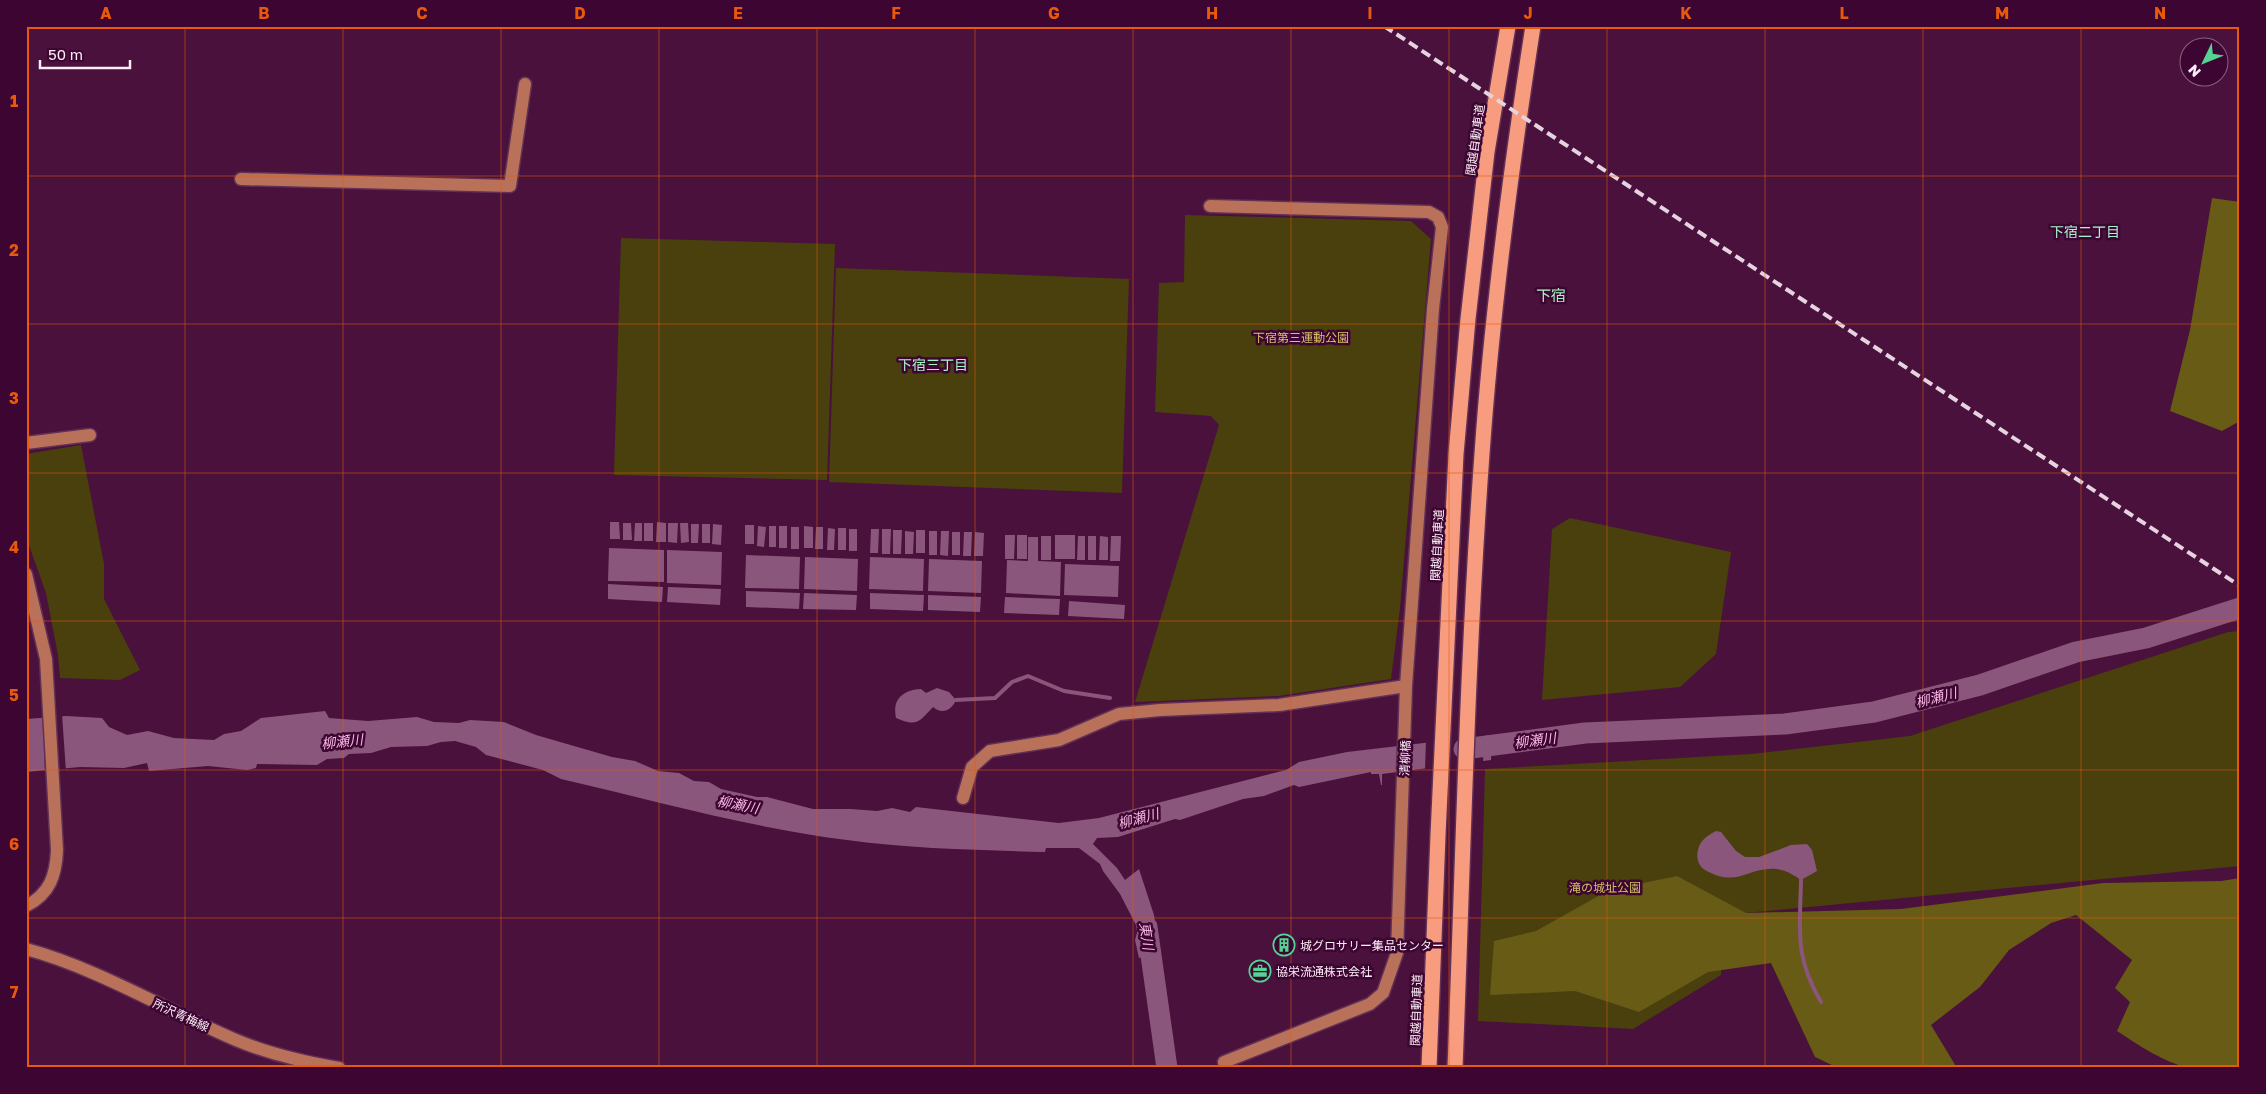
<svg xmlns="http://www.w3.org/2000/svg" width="2266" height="1094" viewBox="0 0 2266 1094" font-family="'Golos Text','Noto Sans JP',sans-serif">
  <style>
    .green { fill: #49400d }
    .forest { fill: #675b16 }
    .water { fill: #8b567b }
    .pier { fill: #49113b }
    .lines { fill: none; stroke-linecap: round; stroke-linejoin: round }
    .stream { stroke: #8b567b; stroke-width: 4 }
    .river { stroke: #8b567b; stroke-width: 21 }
    .secondary-casing { stroke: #623055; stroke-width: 15 }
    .highway-casing { stroke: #623055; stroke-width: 18 }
    .secondary { stroke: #ba7159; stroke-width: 12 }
    .highway { stroke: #f79c7e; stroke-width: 15 }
    .rail { stroke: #e6d3e0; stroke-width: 4; stroke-dasharray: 10 5; stroke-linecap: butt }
    .grid { fill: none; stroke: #e8590c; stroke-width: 1; stroke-opacity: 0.55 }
    .labels { text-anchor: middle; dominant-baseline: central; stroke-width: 5; stroke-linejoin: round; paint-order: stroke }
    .street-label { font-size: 12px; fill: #fbedf6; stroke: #3d0531 }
    .park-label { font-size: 12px; fill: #d3c264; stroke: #3d0531 }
    .poi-label { font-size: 12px; fill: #fbedf6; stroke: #3d0531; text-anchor: start }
    .neighbourhood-label { font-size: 14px; fill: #a5f4c7; stroke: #3d0531 }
    .water-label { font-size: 14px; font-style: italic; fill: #fab9e5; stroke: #3d0531 }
    .quarter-label { font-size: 15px; fill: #a5f4c7; stroke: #3d0531 }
    .neatline { fill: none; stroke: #e8590c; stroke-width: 2 }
    .grid-label { font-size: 16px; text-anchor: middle; font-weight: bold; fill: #e8590c }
  </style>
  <rect width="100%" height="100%" fill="#49113b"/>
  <path class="green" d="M 1185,215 L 1411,221 L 1431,239 L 1400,608 L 1391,679 L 1278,696 L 1135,702 L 1219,425 L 1211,416 L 1155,412 L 1159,283 L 1184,282 Z
    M 621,238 L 835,244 L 827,480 L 614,475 Z
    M 836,268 L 1129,279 L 1122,493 L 829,482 Z
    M 81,445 L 104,564 L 104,599 L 140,670 L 120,680 L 60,678 L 58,655 L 46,593 L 26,537 L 26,454 Z
    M 1570,518 L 1731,552 L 1716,654 L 1680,687 L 1542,700 L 1552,529 Z
    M 2240,631 L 2240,866 L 1746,913 L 1725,919 L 1721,975 L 1633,1029 L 1478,1021 L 1485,769 L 1751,754 L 1910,736 L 2228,632 Z"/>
  <path class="forest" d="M 2212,198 L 2240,202 L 2240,421 L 2222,431 L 2170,411 L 2190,330 Z
    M 1677,876 L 1746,913 L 1901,909 L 2103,883 L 2221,881 L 2240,878 L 2240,1068 C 2224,1068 2205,1071 2189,1068 C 2163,1062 2138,1045 2117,1031 L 2130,1002 L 2115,988 L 2132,960 L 2076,915 L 2051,923 L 2009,950 L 1980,987 L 1931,1025 L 1957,1068 L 1838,1068 L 1815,1057 L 1771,963 L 1708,972 L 1639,1012 L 1575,991 L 1490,995 L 1494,941 L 1536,931 L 1609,890 Z"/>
  <path class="water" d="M 610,522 L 619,522 L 620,539 L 610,539 Z
    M 657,522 L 666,523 L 666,542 L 656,542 Z
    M 623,523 L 631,523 L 632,540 L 623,540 Z
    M 635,523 L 642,523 L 642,541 L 634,541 Z
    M 644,523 L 653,523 L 653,541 L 644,541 Z
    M 668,523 L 678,523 L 677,543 L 668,542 Z
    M 680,523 L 688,523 L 689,542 L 681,543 Z
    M 691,524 L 699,524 L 698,543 L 691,543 Z
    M 702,524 L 710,524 L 710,543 L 702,543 Z
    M 713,524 L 722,525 L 721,545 L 712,544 Z
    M 745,525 L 754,525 L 754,544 L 745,544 Z
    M 758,526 L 766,527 L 764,547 L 757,546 Z
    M 769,526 L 776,526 L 776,547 L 769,547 Z
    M 779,526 L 787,526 L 787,548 L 779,548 Z
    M 804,526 L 813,527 L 813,548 L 804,548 Z
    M 791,527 L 799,527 L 799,549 L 791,549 Z
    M 816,527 L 823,527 L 823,549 L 815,549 Z
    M 828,528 L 835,529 L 834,550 L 827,550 Z
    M 838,528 L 846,528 L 846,550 L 838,550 Z
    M 849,529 L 857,529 L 857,551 L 849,551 Z
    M 871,529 L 879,529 L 878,553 L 870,553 Z
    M 882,529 L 891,529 L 890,554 L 882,554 Z
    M 893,530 L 902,530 L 901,554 L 893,554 Z
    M 916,530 L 925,530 L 925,553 L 916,553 Z
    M 905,531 L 914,532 L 913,554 L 905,554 Z
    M 929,531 L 937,531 L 937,555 L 929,555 Z
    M 941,531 L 949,531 L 948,556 L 940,555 Z
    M 952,532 L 960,532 L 960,555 L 952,555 Z
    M 964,532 L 972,532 L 971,556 L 963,556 Z
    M 975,532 L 984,533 L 983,556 L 974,556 Z
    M 1005,535 L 1015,535 L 1014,559 L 1005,559 Z
    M 1017,535 L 1027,535 L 1027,559 L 1017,559 Z
    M 1055,535 L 1075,535 L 1075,559 L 1055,559 Z
    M 1041,536 L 1051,536 L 1051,560 L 1041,560 Z
    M 1078,536 L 1085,536 L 1085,560 L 1077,560 Z
    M 1088,536 L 1096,536 L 1096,560 L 1088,560 Z
    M 1100,536 L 1108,537 L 1108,560 L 1099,560 Z
    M 1111,536 L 1121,536 L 1120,561 L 1110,561 Z
    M 1028,537 L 1038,537 L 1038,561 L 1061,562 L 1060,596 L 1006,593 L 1007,560 L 1028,561 Z
    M 609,548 L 664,550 L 664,582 L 608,581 Z
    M 667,550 L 722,552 L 721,585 L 667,583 Z
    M 746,555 L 800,557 L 799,589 L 745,588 Z
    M 805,557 L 858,559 L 857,591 L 804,589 Z
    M 870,557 L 924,559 L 923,591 L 869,589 Z
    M 929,559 L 982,561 L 981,593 L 928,591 Z
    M 1065,564 L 1119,566 L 1118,597 L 1064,595 Z
    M 608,584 L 663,587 L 662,602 L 608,599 Z
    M 668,587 L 721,589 L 720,605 L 667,602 Z
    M 746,591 L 800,593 L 799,609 L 746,607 Z
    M 804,593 L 857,595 L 856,610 L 803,609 Z
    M 870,593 L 924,595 L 923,611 L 870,609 Z
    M 928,595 L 981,597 L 980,612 L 928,610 Z
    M 1005,597 L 1060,599 L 1059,615 L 1004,613 Z
    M 1069,601 L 1125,605 L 1124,619 L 1068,616 Z
    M 937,688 L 949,692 L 956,700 C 952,710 942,715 933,707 C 919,722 917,727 896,718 C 892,699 903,690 921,689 L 926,693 Z
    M 325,711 L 329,718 L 368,721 L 417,717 L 434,722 L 459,723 L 470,720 L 504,722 L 536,735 L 612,757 L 635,761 L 658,771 L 679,773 L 694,781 L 709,782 L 721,789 L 757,797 L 767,797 L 813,809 L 851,809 L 877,811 L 892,808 L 910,812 L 916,807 L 1059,823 L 1099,818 L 1286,770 L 1299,762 L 1347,752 L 1492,735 L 1491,760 L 1382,774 L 1382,785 L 1381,785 L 1379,774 L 1371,774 L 1371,772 L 1299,787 L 1294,785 L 1264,796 L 1243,799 L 1180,820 L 1175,819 L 1118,837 L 1097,838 L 1093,844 L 1117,868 L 1125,880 L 1139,869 L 1154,915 L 1160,954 L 1139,958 L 1135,940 L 1138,929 L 1120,894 L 1103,871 L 1100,864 L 1079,848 L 1046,848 L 1045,852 C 979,850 913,849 847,840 C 751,828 656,801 561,779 L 543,770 L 486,755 L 476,747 L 455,741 L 441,742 L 427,746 L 391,747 L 371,753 L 349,754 L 344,758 L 327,759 L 317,765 L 257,764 L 256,768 L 247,770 L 208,766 L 149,771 L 147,763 L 124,768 L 80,767 L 26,772 L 26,719 L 66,716 L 102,718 L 109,727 L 127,735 L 148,731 L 174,738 L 214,740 L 224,734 L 241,731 L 261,718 Z
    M 1716,831 L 1721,832 L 1736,851 L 1745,857 L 1759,857 L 1791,845 L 1807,844 L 1812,850 L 1817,871 L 1801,880 C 1794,875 1786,870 1777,869 C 1747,866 1739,889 1705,870 C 1698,866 1696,857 1698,850 C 1700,840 1707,836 1716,831 Z"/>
  <path class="pier" d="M 62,714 L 66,772 L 45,773 L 43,715 Z
    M 1484,734 L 1483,763 L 1425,770 L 1426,740 Z"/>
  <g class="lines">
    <path class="stream" d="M 956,700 L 995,698 L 1012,682 L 1028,676 L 1064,691 L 1110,698
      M 1801,880 C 1800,930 1794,956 1821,1002
      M 287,1067 L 287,1068"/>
    <path class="river" d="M 1464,749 L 1585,733 L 1785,724 L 1874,712 L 1980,685 L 2076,652 L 2146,638 L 2240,608
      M 1147,927 L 1167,1068"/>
    <g class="secondary-casing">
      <path id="secondary" d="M 241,179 L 510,186 L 525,84
        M 1210,206 L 1429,212 L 1438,217 L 1442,227 L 1433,309 L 1406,686 L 1397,953 L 1383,993 L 1370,1004 L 1224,1062 L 1226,1068
        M 26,443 L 90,435
        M 26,574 L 46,659 L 57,850 C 56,875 50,894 26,906
        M 963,798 L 972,767 L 990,751 L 1059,740 L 1119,714 L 1160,710 L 1279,705 L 1406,686
        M 26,949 C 97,968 168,1011 236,1040 C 269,1054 304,1062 339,1068"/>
    </g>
    <g class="highway-casing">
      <path id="highway" d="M 1429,1068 L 1438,835 L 1456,454 L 1468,319 L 1487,152 L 1508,26
        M 1455,1068 C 1463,863 1467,658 1482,454 C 1492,310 1511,168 1533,26"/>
    </g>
    <use href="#secondary" class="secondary"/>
    <use href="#highway" class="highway"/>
    <path class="rail" d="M 1384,26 L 2240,586"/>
  </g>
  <path class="grid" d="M 185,26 L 185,1068M 343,26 L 343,1068M 501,26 L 501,1068M 659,26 L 659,1068M 817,26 L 817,1068M 975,26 L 975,1068M 1133,26 L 1133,1068M 1291,26 L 1291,1068M 1449,26 L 1449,1068M 1607,26 L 1607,1068M 1765,26 L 1765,1068M 1923,26 L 1923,1068M 2081,26 L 2081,1068M 26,176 L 2240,176M 26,324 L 2240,324M 26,473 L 2240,473M 26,621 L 2240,621M 26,770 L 2240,770M 26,918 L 2240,918"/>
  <defs>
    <g id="building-ring" transform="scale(1.125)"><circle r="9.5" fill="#3d0531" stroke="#54d395" stroke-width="1.5"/><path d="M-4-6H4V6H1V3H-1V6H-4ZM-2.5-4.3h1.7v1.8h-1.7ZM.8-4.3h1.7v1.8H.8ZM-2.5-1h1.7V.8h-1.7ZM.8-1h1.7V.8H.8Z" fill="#54d395"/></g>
    <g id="office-ring" transform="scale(1.125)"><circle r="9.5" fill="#3d0531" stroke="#54d395" stroke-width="1.5"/><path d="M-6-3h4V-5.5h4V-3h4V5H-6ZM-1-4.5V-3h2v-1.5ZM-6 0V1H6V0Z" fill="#54d395"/></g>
  </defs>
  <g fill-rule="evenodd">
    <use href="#building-ring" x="1284" y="945"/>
    <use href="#office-ring" x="1260" y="971"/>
  </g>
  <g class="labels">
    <g class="street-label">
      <text transform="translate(1475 140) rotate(-82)">関越自動車道</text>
      <text transform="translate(1437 545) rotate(-87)">関越自動車道</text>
      <text transform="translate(1405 758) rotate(-88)">清柳橋</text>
      <text transform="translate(1416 1010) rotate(-88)">関越自動車道</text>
      <text transform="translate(181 1015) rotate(25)">所沢青梅線</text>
    </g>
    <g class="park-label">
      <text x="1301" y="337">下宿第三運動公園</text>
      <text x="1605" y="887">滝の城址公園</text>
    </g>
    <g class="poi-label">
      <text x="1300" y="945">城グロサリー集品センター</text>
      <text x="1276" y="971">協栄流通株式会社</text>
    </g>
    <g class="neighbourhood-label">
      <text x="2085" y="231">下宿二丁目</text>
      <text x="933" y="364">下宿三丁目</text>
    </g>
    <g class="water-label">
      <text transform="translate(1936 697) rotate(-14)">柳瀬川</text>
      <text transform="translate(1535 740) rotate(-7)">柳瀬川</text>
      <text transform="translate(342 741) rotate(-6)">柳瀬川</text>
      <text transform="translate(738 804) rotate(11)">柳瀬川</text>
      <text transform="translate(1138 818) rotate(-15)">柳瀬川</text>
      <text transform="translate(1147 936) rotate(81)">東川</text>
    </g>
    <g class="quarter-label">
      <text x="1551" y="295">下宿</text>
    </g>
  </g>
  <rect width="2266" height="1094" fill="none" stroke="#3d0531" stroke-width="55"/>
  <g transform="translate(2204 62) rotate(227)"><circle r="24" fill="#3d0531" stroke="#896280"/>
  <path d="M0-4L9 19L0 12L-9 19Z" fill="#54d395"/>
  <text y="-8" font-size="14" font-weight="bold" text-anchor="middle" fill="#fbedf6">N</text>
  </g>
  <path d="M40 60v8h90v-8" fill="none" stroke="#fbedf6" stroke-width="2.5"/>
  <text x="48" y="60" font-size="15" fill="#fbedf6" stroke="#3d0531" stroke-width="4" paint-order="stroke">50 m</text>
  <rect x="28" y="28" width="2210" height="1038" class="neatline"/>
  <g class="grid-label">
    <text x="106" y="19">A</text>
    <text x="264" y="19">B</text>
    <text x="422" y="19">C</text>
    <text x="580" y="19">D</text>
    <text x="738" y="19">E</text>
    <text x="896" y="19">F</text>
    <text x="1054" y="19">G</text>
    <text x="1212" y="19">H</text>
    <text x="1370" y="19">I</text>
    <text x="1528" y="19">J</text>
    <text x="1686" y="19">K</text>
    <text x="1844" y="19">L</text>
    <text x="2002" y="19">M</text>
    <text x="2160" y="19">N</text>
    <text x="14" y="107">1</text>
    <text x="14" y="256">2</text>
    <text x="14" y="404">3</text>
    <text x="14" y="553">4</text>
    <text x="14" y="701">5</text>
    <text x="14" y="850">6</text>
    <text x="14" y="998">7</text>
  </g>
</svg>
